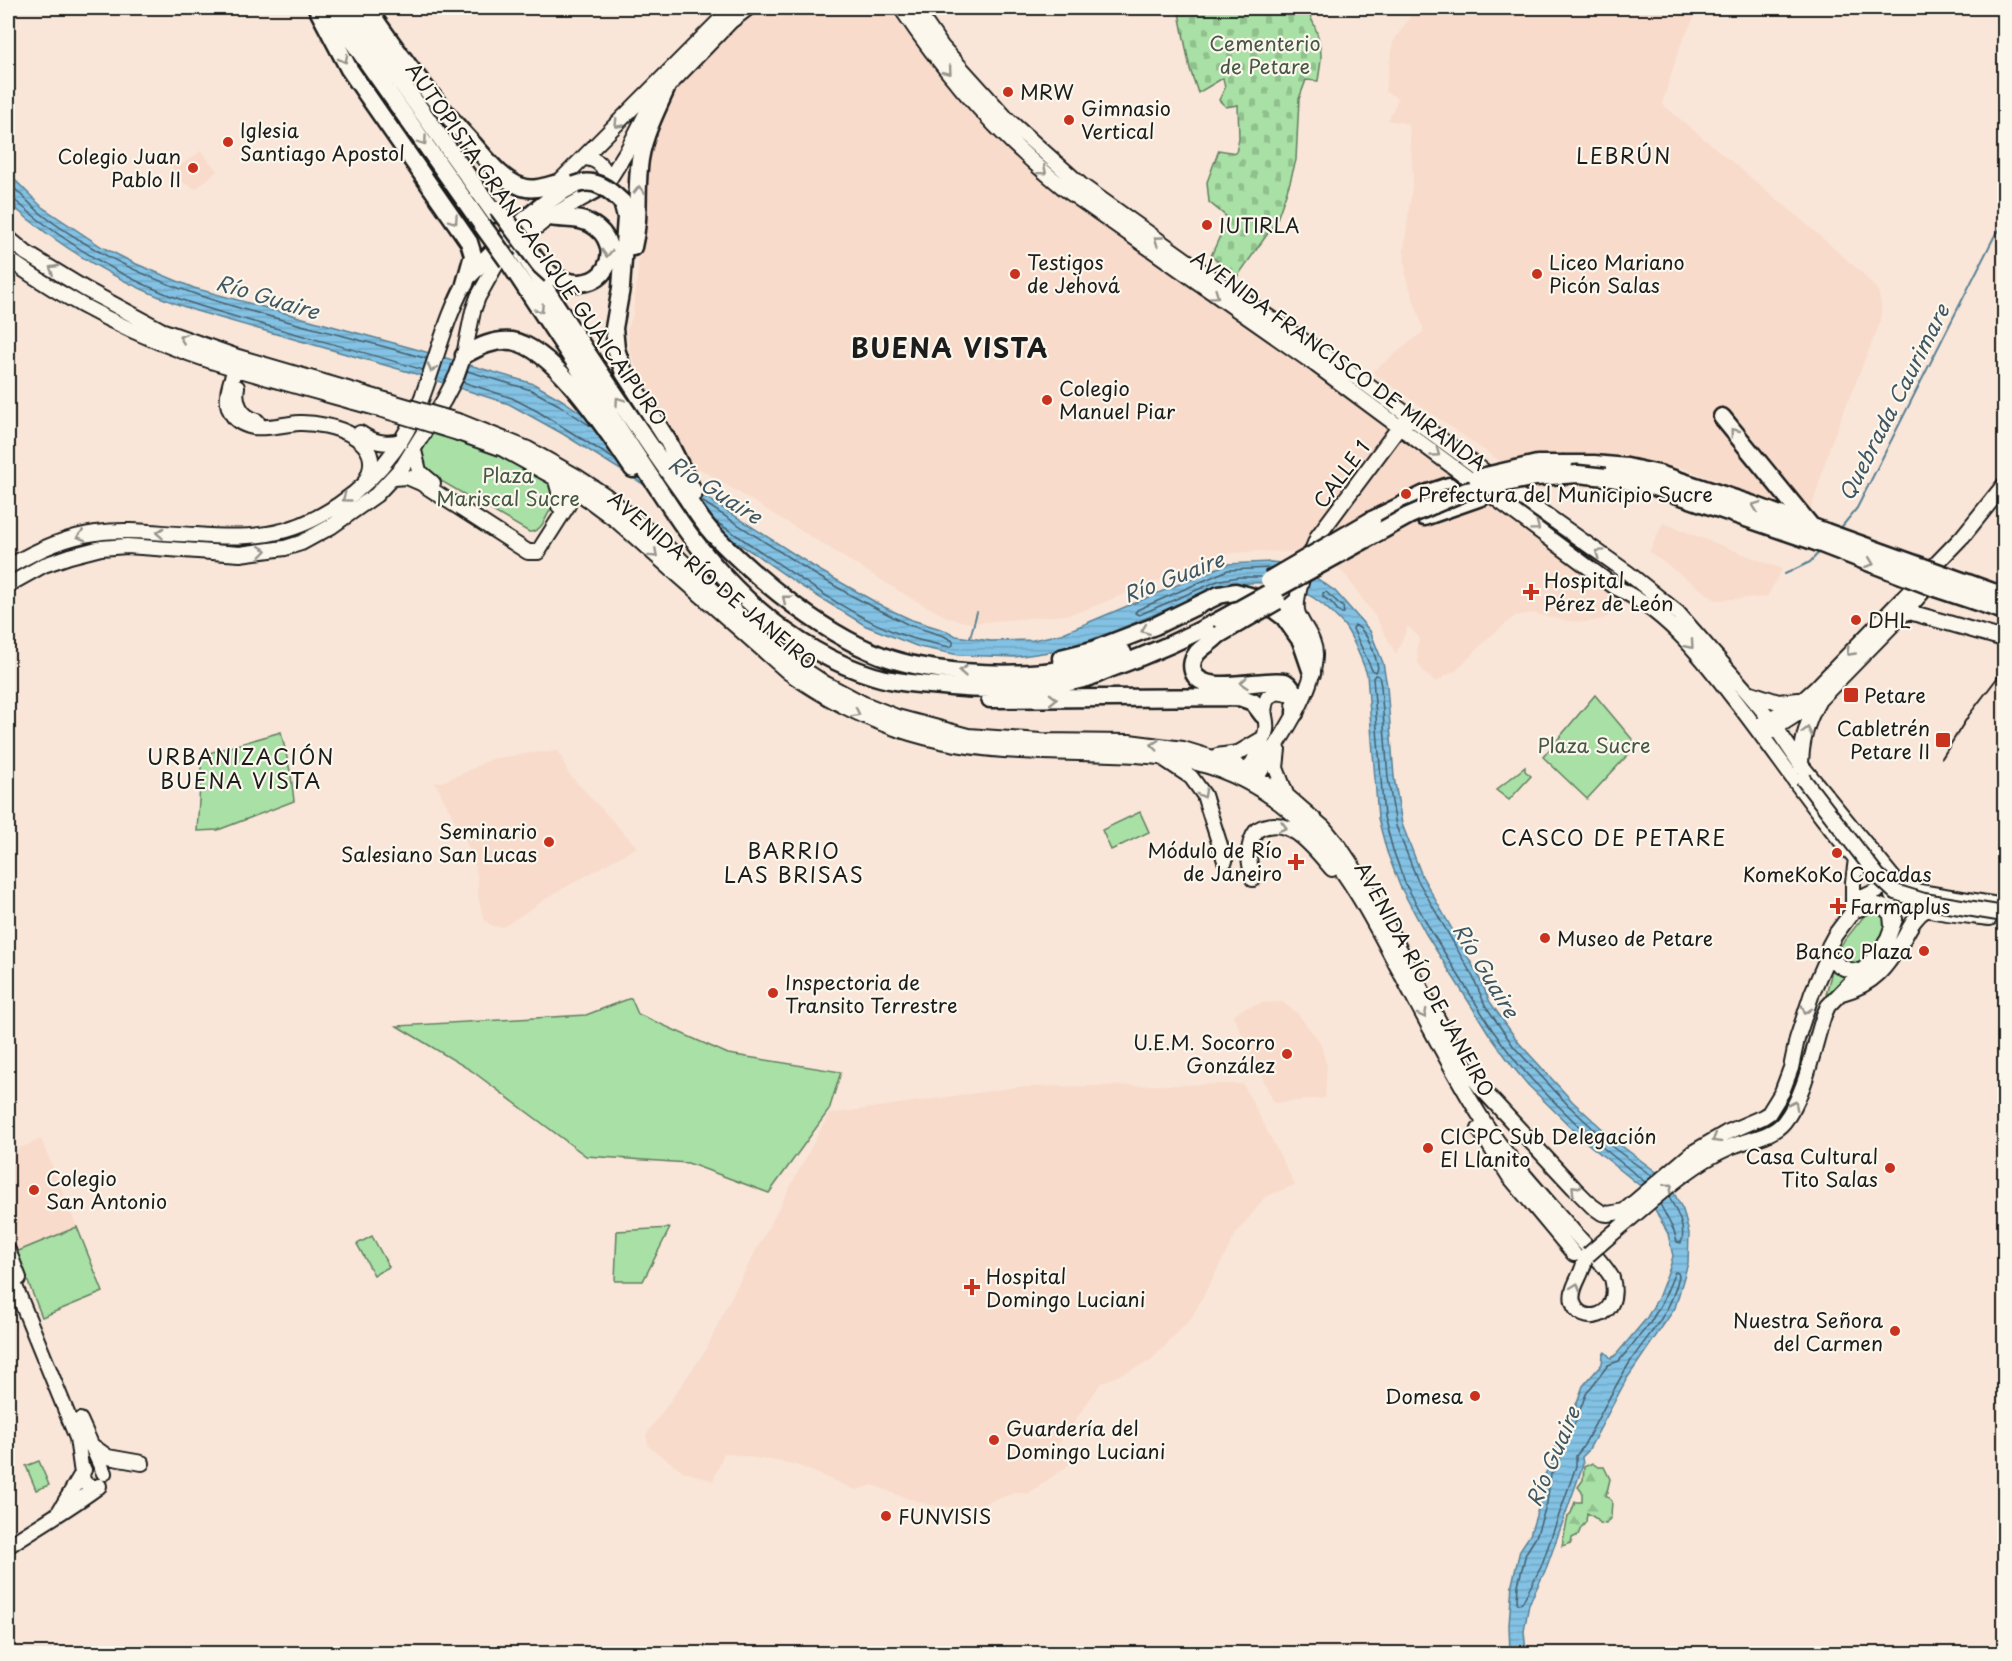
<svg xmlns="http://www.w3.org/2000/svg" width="2012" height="1661" viewBox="0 0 2012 1661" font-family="'Playpen Sans',sans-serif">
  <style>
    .built { fill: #f8dbca }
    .forest { fill: url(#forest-firs); stroke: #627e60; stroke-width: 1.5 }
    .cemetery { fill: url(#cemetery-stones); stroke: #627e60; stroke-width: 1.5 }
    .park { fill: #a8e0a5; stroke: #627e60; stroke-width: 1.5 }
    .water { fill: url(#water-rules); stroke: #5a8094; stroke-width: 1.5 }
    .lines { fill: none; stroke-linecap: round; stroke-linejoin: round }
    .shore { stroke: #455e6c; stroke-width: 1.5 }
    .stream { stroke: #5a8094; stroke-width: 2 }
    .secondary-casing { stroke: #1c1c1c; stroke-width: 18 }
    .highway-casing { stroke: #1c1c1c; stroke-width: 21 }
    .secondary { stroke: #fbf7ec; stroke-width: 14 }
    .highway { stroke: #fbf7ec; stroke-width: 16 }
    .rail { stroke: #1c1c1c; stroke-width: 2 }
    .secondary-bridge-casing { stroke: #1c1c1c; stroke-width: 18; stroke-linecap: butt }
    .highway-bridge-casing { stroke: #1c1c1c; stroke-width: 21; stroke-linecap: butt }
    .secondary-bridge { stroke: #fbf7ec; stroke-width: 14 }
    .highway-bridge { stroke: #fbf7ec; stroke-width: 16 }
    .oneway { stroke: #97948e }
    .poi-dot { fill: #c8321e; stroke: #fbf7ec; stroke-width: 2 }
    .labels { text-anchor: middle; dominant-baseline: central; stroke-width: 4.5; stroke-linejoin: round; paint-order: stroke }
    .park-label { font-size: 20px; fill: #465745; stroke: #fbf7ec }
    .poi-label { font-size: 20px; fill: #1c1c1c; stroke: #fbf7ec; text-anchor: start }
    .street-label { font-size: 20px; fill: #1c1c1c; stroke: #fbf7ec }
    .neighbourhood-label { font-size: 21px; letter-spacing: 1.5px; fill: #1c1c1c; stroke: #fbf7ec }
    .water-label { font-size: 21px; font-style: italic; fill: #405662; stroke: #fbf7ec }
    .district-label { font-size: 26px; font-weight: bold; letter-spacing: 1.5px; fill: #1c1c1c; stroke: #fbf7ec }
  </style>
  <defs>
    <pattern id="forest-firs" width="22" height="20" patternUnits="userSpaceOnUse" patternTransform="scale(1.5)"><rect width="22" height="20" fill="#a8e0a5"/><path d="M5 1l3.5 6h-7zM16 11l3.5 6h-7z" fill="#90c08d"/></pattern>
    <pattern id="cemetery-stones" width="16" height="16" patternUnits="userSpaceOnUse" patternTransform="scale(1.5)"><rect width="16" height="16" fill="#a8e0a5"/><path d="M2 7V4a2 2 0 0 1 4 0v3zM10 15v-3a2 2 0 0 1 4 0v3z" fill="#90c08d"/></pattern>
    <pattern id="water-rules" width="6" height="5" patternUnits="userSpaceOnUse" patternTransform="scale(1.5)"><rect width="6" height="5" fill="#83c2e4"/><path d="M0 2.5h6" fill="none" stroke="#71a6c3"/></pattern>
  </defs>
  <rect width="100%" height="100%" fill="#f9e6d8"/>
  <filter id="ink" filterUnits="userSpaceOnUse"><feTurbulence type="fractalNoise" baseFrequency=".0167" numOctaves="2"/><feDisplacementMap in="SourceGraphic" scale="12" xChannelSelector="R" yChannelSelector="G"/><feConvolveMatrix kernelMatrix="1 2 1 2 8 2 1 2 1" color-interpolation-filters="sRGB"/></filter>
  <g filter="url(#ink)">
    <path class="built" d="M 762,8 L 889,8 L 904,30 L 989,124 L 1627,596 L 1613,614 L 1600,620 L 1586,622 L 1568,621 L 1532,613 L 1515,616 L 1487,639 L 1455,672 L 1453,671 L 1436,682 L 1425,674 L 1418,662 L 1417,647 L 1420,638 L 1408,626 L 1396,654 L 1376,618 L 1346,576 L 1336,566 L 1326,560 L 1305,552 L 1257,551 L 1224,554 L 1082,611 L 1066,615 L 970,623 L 949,618 L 909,597 L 699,468 L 692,474 L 643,383 L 630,352 L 627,330 L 633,315 L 638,271 L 646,155 L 669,96 L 737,27 Z
      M 1416,8 L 1699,8 L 1680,46 L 1662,104 L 1790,210 L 1861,272 L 1878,291 L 1881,304 L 1881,320 L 1831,443 L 1809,516 L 1686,469 L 1641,459 L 1606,454 L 1545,454 L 1527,480 L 1372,372 L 1424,331 L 1406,277 L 1404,251 L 1413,177 L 1409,124 L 1388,120 L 1398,99 L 1385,91 L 1393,42 Z
      M 201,151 L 217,171 L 196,189 L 173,177 L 172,165 L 183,164 Z
      M 1663,523 L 1782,569 L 1767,597 L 1716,600 L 1649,552 Z
      M 559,751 L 568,773 L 637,847 L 555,893 L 503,927 L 493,926 L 485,921 L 482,913 L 478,896 L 478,880 L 473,857 L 435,782 L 442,782 L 468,771 L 491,759 L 531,753 Z
      M 1282,1002 L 1297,1013 L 1320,1042 L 1327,1067 L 1325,1098 L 1274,1103 L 1233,1015 L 1245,1008 L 1263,1003 Z
      M 1243,1084 L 1295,1185 L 1265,1197 L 1236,1234 L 1191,1319 L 1149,1362 L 1101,1383 L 1058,1445 L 1070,1464 L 1028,1494 L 1018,1492 L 982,1504 L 959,1508 L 931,1505 L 903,1497 L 873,1485 L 856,1490 L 794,1464 L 724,1453 L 713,1481 L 683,1471 L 649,1447 L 646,1435 L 706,1350 L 729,1301 L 829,1114 L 1018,1087 Z
      M 41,1139 L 77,1227 L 16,1252 L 8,1233 L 8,1153 Z"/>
    <path class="forest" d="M 1592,1463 L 1598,1467 L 1604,1467 L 1610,1479 L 1606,1496 L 1612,1501 L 1611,1517 L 1606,1524 L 1599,1523 L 1597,1519 L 1587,1513 L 1586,1522 L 1581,1528 L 1578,1535 L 1572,1538 L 1571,1543 L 1562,1546 L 1568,1516 L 1571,1513 L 1575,1502 L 1582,1502 L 1582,1492 L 1578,1487 L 1583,1480 L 1584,1467 Z"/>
    <path class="cemetery" d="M 1178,8 L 1304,8 C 1314,18 1321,42 1321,57 C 1321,64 1319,73 1318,81 L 1306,80 L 1299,99 L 1296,160 L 1290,182 L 1276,222 L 1237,277 L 1211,256 L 1228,218 L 1209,202 L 1207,182 L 1219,150 L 1236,153 L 1239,138 L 1238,105 L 1226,107 L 1219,100 L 1225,88 L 1223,78 L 1198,93 L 1190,69 Z"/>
    <path class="park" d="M 431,432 C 455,438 549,462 555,488 C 557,497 553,507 548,514 C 544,522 540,532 529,532 L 436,478 L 428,470 L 420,456 L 423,444 Z
      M 1595,695 L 1637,745 L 1587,799 L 1543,757 Z
      M 281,732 L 291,775 L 294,801 L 218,830 L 197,831 L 202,755 Z
      M 1525,767 L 1525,771 L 1531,776 L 1509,800 L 1496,790 Z
      M 1140,812 L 1149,832 L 1111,850 L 1102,830 Z
      M 1882,909 L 1889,926 L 1876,948 L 1824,1003 L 1837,950 L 1864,916 L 1869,912 Z
      M 631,998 L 638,1014 L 728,1054 L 841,1072 L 829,1110 L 769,1193 L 688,1163 L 586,1156 L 472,1071 L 397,1026 L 586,1015 Z
      M 77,1227 L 103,1292 L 42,1317 L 16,1252 Z
      M 670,1228 L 643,1281 L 615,1281 L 617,1231 Z
      M 372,1236 L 389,1267 L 374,1275 L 357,1244 Z
      M 39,1461 L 49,1485 L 36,1490 L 26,1466 Z"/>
    <path class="water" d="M 8,173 L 42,207 L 102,247 L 134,263 L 194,288 L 419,350 L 534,384 L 562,400 L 701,494 L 819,570 L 884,607 L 912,620 L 947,631 L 956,636 L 991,641 L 1033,640 L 1061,634 L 1227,564 L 1271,562 L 1291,564 L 1309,573 L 1335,591 L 1370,631 L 1383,663 L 1387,686 L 1394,777 L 1402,824 L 1422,876 L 1478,975 L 1490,1002 L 1519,1043 L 1573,1102 L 1619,1144 L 1667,1180 L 1683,1210 L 1689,1233 L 1688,1263 L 1675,1308 L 1626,1380 L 1588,1451 L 1582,1457 L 1583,1465 L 1546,1569 L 1529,1604 L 1524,1631 L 1526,1653 L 1510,1653 L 1509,1625 L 1512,1584 L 1520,1550 L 1530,1535 L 1543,1493 L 1543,1479 L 1549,1466 L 1552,1464 L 1556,1446 L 1570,1421 L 1583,1386 L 1602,1364 L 1603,1354 L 1605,1352 L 1611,1358 L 1615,1356 L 1646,1319 L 1658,1298 L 1670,1267 L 1673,1256 L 1668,1234 L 1644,1189 L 1587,1143 L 1528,1085 L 1513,1067 L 1489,1034 L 1426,934 L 1400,886 L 1387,852 L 1378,818 L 1367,674 C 1361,658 1355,642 1346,628 C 1342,622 1335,616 1330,611 C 1299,581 1263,579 1223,586 L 1117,630 L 1063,650 L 1015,657 L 959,655 L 919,647 L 866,626 L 801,586 L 755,554 L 563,434 L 509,404 L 416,374 L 196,311 C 127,287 62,250 8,202 Z"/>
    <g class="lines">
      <path class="shore" d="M 8,182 C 17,191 27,201 37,210 C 49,221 64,230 78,239 C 183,306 310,323 427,359
        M 8,198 L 13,199 C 58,237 109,271 164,293 C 190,304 219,312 247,320 C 305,337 365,352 423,370
        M 467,371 L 531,390 L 559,405 L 592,427
        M 463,382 L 512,398 L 537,411 L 614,459
        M 700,500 L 816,575 L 854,597 L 909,625 L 944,636 L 953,641 L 953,645 L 950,647 C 935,644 920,641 905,636 C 839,613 776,559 716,522
        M 1260,577 L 1239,577 L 1220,580 L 1139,615 L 1135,613 L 1137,610 L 1228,570 L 1271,568
        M 1326,592 L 1343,607 L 1344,613 L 1340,613 L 1331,602 L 1323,597 L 1323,593 Z
        M 1355,625 C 1368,632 1375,654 1378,668 L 1376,672 L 1372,670 L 1353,629 Z
        M 1645,1182 L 1591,1138 L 1533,1081 L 1518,1064 L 1493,1031 L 1431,931 L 1405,883 L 1393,850 L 1384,817 L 1373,678 L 1375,675 L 1379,676 L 1381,686 L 1388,778 L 1396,826 L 1417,879 L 1473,977 L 1485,1005 L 1514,1047 L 1569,1106 L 1615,1149 L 1652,1176
        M 1660,1204 L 1674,1231 L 1677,1242 L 1681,1243 C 1687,1229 1676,1210 1669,1197
        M 1675,1272 L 1678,1273 L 1679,1276 C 1670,1315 1653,1328 1632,1359 C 1614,1387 1599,1417 1583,1447 L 1576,1456 L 1576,1466 L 1541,1567 L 1522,1603 L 1519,1604 L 1517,1602 L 1518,1585 L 1526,1553 L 1536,1537 L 1547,1503 L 1551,1474 L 1558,1466 L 1562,1448 L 1575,1423 L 1586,1394 L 1608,1365 L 1619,1361 L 1650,1323 L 1663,1301 Z"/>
      <path class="stream" d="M 1839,530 L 1857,508 L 1995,235 L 2004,225
        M 1785,574 L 1810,562 L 1821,550
        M 970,638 L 977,612"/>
      <g class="secondary-casing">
        <path id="secondary" d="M 901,8 C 946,75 1001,138 1065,189 L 1316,365 L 1615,587 C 1664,610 1699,653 1731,695 C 1777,753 1817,817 1868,872
          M 915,8 L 942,47 L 1007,119 L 1081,185 L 1193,265 L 1363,382 L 1481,469 L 1628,573 L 1678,613 L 1748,693 L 1770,719 L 1801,765 L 1899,885 L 1908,890 L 2004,906
          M 584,158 C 600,159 609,170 605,186
          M 552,189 L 732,8
          M 8,238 L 26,253 L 85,289 L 161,330 L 238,357 L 385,400
          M 8,259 C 69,302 140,338 211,361 C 268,379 326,394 383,410
          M 238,359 C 234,375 222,397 231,412 C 235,421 244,425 253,427 C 268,429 284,424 299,423 C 330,422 389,439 366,480
          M 237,387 C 234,402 241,417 257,421
          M 461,422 L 528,449 L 576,476 L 605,495 L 666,546 L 767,641 L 794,663 L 826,684 L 862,703 L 897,717 L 968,736 L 1041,741 L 1129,742 L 1183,749 L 1236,765 L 1286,795 L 1324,828 L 1341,849 L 1363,882 L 1460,1060 L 1481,1088 L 1574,1188 L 1592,1206 L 1602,1213 L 1608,1214 L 1624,1211 L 1692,1153 L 1726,1133 L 1763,1117 L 1769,1113 L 1782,1092 L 1791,1068 L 1797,1039 L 1812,993 L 1828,956 L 1829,946 L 1835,935 L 1853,911 L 1867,906 L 1878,905 L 1885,908 L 1891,915 L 1892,926
          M 360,433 C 373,442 384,445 401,441
          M 458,433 L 503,449 L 570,486 L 617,521 L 788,672 C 860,723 932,747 1020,751 C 1059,753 1098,753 1137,755 C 1157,757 1177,758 1197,763 C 1303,790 1349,874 1396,964 C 1424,1016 1451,1070 1482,1119 C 1508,1160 1542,1195 1573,1231 C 1586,1246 1602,1261 1612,1278 C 1623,1320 1579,1326 1573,1302 C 1569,1287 1585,1273 1585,1257 L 1588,1255
          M 414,451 L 419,471 L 433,483
          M 555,477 L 559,491 L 559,506
          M 393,478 L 407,477 L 421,483 L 528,552 L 538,552 L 568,505 L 570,486
          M 8,567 C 35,551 65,537 96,533 C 129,528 163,534 196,535 C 220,537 244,538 268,534 C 318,526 365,491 394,451 C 432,399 436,331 469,276
          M 8,585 L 44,565 L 70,556 L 101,548 L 127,546 L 240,554 L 285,548 L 301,543 L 332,526 L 376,495 L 403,466 L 444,400 L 457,375 L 464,355 L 473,311 L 478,297 L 497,263 L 511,248 L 549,217 L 605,186 L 628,149 L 651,104 L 731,21 L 748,8
          M 1906,611 L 2004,639
          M 1751,693 L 1778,702 L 1799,700
          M 1763,723 L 1804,699 L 1814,690 L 1963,536 L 2004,485
          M 1769,732 L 1819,700 L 1906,611 L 1935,578
          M 1278,749 L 1276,768 L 1286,794
          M 1217,756 L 1238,753 L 1262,739
          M 1164,759 L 1191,777 L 1204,795 L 1225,861
          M 1801,767 C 1801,745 1807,721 1818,702
          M 1244,778 C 1252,764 1263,746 1266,730 C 1268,717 1260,713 1268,697 L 1277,692 L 1293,695 L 1300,693
          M 1254,783 C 1273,747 1313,698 1315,656 C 1316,640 1304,629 1298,614 C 1292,598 1311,553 1318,536 L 1400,426 L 1407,421
          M 1253,879 C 1249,862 1245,846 1257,830 C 1288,812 1314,848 1332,869
          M 1892,896 C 1921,913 1957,914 1990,918
          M 1853,902 L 1882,888 L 1893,879
          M 1853,911 L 1853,882 L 1856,859
          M 1828,956 C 1838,966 1847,972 1862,971
          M 1842,993 C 1875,984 1887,967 1904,938 C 1910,927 1915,916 1927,909
          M 1479,1129 L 1509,1176 L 1574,1254
          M 1612,1234 C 1649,1204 1686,1166 1730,1147 C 1748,1139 1772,1137 1784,1122 C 1806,1094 1813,1048 1824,1015 L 1828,1006 L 1878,954 L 1888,938 L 1895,919
          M 8,1250 L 19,1278
          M 8,1269 L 77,1438 L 83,1481 L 89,1487 L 98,1487
          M 80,1420 L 104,1473
          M 91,1445 L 108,1457 L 142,1463
          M 59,1512 L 84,1470
          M 8,1546 C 38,1526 70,1508 99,1486"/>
      </g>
      <g class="highway-casing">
        <path id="highway" d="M 317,8 L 349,69 L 469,242 L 473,255 L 465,284
          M 329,8 L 482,225
          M 348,8 L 495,214
          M 367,8 C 400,56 434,102 474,145 C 488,161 502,180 522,187 C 534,191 546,186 558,183
          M 622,202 L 626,217 L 621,288 L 614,328 L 616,349 L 624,373 L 668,441 L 694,493
          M 549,217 C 563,220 578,216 591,224 C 629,245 605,304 551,275
          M 633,247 C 640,219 636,196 639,168 C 641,140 655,114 666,89
          M 520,249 C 560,312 600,374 643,435 C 657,456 672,477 687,498 C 695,511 704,524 714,535 C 759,581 829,639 891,659 C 935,673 998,676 1044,672 C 1071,670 1098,660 1123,653
          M 508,261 L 671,508 C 719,581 788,650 874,676 C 900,684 925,684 951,687 C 991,691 1048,689 1087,678 C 1095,675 1104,671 1112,668 C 1150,654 1185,639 1220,620
          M 470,275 C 502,243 534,205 574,185
          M 464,355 C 479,347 494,339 512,341 C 555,348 609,434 633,469
          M 1722,417 L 1810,525
          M 1564,464 L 1594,464 L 1627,467 L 1659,474 L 1751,504 L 1826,532
          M 1606,477 L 1646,484 L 1816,542
          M 1424,517 L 1484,496
          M 1372,520 L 1425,494 L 1449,486
          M 1276,609 L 1289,608 L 1295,603
          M 1218,635 C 1212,642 1203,646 1197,653 C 1193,658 1191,665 1193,671 C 1201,698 1264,677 1285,682 C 1295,688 1296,702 1295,713
          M 1061,658 L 1093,650 L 1155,626 L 1219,595 L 1235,592 L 1250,596 L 1264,602 L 1284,617 L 1301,641 L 1312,673
          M 990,699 L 1239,697 L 1253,702 L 1263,715"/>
      </g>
      <use href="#secondary" class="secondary"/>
      <use href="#highway" class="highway"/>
      <path class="rail" d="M 1942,758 L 1969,715 L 2004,669"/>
      <g class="secondary-bridge-casing">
        <path id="secondary-bridge" d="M 385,400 L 461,422
          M 383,410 L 458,433
          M 1803,779 L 1877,875 L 1895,892 L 1924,901 L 2004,914
          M 1588,1255 L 1612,1234"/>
      </g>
      <g class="highway-bridge-casing">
        <path id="highway-bridge" d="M 575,185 C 594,177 609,189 622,202
          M 498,209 L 540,265 L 551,275
          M 482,225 L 508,261
          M 1477,478 L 1537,464 L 1564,464
          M 1826,532 L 2004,596
          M 1816,542 L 1935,588 L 2004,611
          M 1269,580 L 1372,520
          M 1220,620 L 1408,516 L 1466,491 L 1536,477 L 1578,474 L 1606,477
          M 1218,635 L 1277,601"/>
      </g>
      <use href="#secondary-bridge" class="secondary-bridge"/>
      <use href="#highway-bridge" class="highway-bridge"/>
    </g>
    <defs><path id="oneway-chevron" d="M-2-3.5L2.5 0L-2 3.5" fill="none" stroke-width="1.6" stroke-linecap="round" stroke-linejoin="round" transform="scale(1.5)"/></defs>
    <g class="oneway">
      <use href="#oneway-chevron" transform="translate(344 59) rotate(62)"/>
      <use href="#oneway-chevron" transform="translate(948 71) rotate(50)"/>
      <use href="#oneway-chevron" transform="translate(618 124) rotate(134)"/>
      <use href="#oneway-chevron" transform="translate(423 141) rotate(55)"/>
      <use href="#oneway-chevron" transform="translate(1043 171) rotate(40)"/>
      <use href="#oneway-chevron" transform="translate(639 190) rotate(-90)"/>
      <use href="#oneway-chevron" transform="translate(454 220) rotate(55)"/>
      <use href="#oneway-chevron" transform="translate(1158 240) rotate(-144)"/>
      <use href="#oneway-chevron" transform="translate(607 253) rotate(92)"/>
      <use href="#oneway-chevron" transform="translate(53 269) rotate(-149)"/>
      <use href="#oneway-chevron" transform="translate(1215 295) rotate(35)"/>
      <use href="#oneway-chevron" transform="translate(540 309) rotate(56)"/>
      <use href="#oneway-chevron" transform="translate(183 338) rotate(-160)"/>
      <use href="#oneway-chevron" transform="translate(432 368) rotate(108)"/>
      <use href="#oneway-chevron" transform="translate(619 401) rotate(-125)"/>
      <use href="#oneway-chevron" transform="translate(1734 432) rotate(-129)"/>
      <use href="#oneway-chevron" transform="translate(1436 453) rotate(36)"/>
      <use href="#oneway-chevron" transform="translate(346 498) rotate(144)"/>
      <use href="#oneway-chevron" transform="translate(1756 506) rotate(-160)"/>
      <use href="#oneway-chevron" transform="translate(1536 527) rotate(37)"/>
      <use href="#oneway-chevron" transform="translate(160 533) rotate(-176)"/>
      <use href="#oneway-chevron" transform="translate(81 536) rotate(167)"/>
      <use href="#oneway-chevron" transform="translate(263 551) rotate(-8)"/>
      <use href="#oneway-chevron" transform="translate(1599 553) rotate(-145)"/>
      <use href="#oneway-chevron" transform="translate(654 554) rotate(42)"/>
      <use href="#oneway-chevron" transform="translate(1870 563) rotate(21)"/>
      <use href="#oneway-chevron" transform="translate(786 599) rotate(-141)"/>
      <use href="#oneway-chevron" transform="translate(1145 630) rotate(159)"/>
      <use href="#oneway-chevron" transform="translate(1690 645) rotate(49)"/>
      <use href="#oneway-chevron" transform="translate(1850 652) rotate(134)"/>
      <use href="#oneway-chevron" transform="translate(963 671) rotate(-176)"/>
      <use href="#oneway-chevron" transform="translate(1244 683) rotate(174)"/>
      <use href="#oneway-chevron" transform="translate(1053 699) rotate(-1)"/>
      <use href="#oneway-chevron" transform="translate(856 713) rotate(26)"/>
      <use href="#oneway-chevron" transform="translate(1807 731) rotate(-77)"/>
      <use href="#oneway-chevron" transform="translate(1155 745) rotate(-174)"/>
      <use href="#oneway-chevron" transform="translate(1203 794) rotate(62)"/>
      <use href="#oneway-chevron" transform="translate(1283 827) rotate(15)"/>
      <use href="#oneway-chevron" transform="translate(1806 1010) rotate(107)"/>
      <use href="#oneway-chevron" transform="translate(1423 1014) rotate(62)"/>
      <use href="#oneway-chevron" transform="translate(1794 1105) rotate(-63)"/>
      <use href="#oneway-chevron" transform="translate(1716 1139) rotate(149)"/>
      <use href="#oneway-chevron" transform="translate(1669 1187) rotate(-40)"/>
      <use href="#oneway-chevron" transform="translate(1575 1189) rotate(-134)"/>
      <use href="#oneway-chevron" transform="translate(1576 1287) rotate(-70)"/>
    </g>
  </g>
  <g class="poi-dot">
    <circle cx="1008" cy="92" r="6"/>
    <circle cx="1069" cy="120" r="6"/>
    <circle cx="228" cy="142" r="6"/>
    <circle cx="193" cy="168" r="6"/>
    <circle cx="1207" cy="225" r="6"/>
    <circle cx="1015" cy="274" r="6"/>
    <circle cx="1537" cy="274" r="6"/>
    <circle cx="1047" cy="400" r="6"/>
    <circle cx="1406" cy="494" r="6"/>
    <path d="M1528 583h6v6h6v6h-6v6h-6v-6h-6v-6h6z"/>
    <circle cx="1856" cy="620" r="6"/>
    <rect x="1843" y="687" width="16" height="16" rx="3"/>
    <rect x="1935" y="732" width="16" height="16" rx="3"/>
    <circle cx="549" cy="842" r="6"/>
    <circle cx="1837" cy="853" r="6"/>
    <path d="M1293 853h6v6h6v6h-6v6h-6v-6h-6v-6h6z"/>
    <path d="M1835 897h6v6h6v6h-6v6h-6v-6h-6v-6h6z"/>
    <circle cx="1545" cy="938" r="6"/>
    <circle cx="1924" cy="951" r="6"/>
    <circle cx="773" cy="993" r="6"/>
    <circle cx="1287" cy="1054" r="6"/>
    <circle cx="1428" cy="1148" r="6"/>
    <circle cx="1890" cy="1168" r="6"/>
    <circle cx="34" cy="1190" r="6"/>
    <path d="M969 1278h6v6h6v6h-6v6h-6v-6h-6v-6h6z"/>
    <circle cx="1895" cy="1331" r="6"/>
    <circle cx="1475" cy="1396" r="6"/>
    <circle cx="994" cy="1440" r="6"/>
    <circle cx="886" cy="1516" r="6"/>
  </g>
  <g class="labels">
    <g class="park-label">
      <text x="1265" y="43">Cementerio<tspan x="1265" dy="23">de Petare</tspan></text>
      <text x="508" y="475">Plaza<tspan x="508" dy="23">Mariscal Sucre</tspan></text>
      <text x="1594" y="745">Plaza Sucre</text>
    </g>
    <g class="poi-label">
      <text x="1020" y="92">MRW</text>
      <text x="1081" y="108">Gimnasio<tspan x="1081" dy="23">Vertical</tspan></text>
      <text x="240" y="130">Iglesia<tspan x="240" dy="23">Santiago Apostol</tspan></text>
      <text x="181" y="156" text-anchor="end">Colegio Juan<tspan x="181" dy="23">Pablo II</tspan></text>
      <text x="1219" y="225">IUTIRLA</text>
      <text x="1027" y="262">Testigos<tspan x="1027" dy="23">de Jehová</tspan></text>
      <text x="1549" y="262">Liceo Mariano<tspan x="1549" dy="23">Picón Salas</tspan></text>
      <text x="1059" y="388">Colegio<tspan x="1059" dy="23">Manuel Piar</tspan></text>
      <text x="1418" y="494">Prefectura del Municipio Sucre</text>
      <text x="1544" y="580">Hospital<tspan x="1544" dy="23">Pérez de León</tspan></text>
      <text x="1868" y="620">DHL</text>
      <text x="1864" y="695">Petare</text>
      <text x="1930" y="728" text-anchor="end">Cabletrén<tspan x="1930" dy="23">Petare II</tspan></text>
      <text x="537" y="831" text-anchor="end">Seminario<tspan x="537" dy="23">Salesiano San Lucas</tspan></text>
      <text x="1282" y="850" text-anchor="end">Módulo de Río<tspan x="1282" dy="23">de Janeiro</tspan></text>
      <text x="1837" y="874" text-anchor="middle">KomeKoKo Cocadas</text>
      <text x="1850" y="906">Farmaplus</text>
      <text x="1557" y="938">Museo de Petare</text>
      <text x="1912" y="951" text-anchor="end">Banco Plaza</text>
      <text x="785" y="982">Inspectoria de<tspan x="785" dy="23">Transito Terrestre</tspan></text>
      <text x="1275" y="1042" text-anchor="end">U.E.M. Socorro<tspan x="1275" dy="23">González</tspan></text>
      <text x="1440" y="1136">CICPC Sub Delegación<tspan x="1440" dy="23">El Llanito</tspan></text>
      <text x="1878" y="1156" text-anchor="end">Casa Cultural<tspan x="1878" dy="23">Tito Salas</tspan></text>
      <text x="46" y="1178">Colegio<tspan x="46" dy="23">San Antonio</tspan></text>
      <text x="986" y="1276">Hospital<tspan x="986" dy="23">Domingo Luciani</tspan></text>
      <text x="1883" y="1320" text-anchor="end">Nuestra Señora<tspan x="1883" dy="23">del Carmen</tspan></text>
      <text x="1463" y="1396" text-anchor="end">Domesa</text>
      <text x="1006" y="1428">Guardería del<tspan x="1006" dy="23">Domingo Luciani</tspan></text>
      <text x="898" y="1516">FUNVISIS</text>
    </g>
    <g class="street-label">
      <text transform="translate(537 244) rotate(55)">AUTOPISTA GRAN CACIQUE GUAICAIPURO</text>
      <text transform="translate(1339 360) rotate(36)">AVENIDA FRANCISCO DE MIRANDA</text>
      <text transform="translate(1341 474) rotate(-53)">CALLE 1</text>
      <text transform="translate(713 580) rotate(40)">AVENIDA RÍO DE JANEIRO</text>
      <text transform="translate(1425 979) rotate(61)">AVENIDA RÍO DE JANEIRO</text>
    </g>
    <g class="neighbourhood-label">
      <text x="1624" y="155">LEBRÚN</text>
      <text x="241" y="756">URBANIZACIÓN<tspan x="241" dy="24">BUENA VISTA</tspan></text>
      <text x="1614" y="837">CASCO DE PETARE</text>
      <text x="794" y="850">BARRIO<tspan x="794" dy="24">LAS BRISAS</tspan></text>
    </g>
    <g class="water-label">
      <text transform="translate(268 296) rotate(17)">Río Guaire</text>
      <text transform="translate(1893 402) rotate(-63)">Quebrada Caurimare</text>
      <text transform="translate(716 489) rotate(33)">Río Guaire</text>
      <text transform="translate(1173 576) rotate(-21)">Río Guaire</text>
      <text transform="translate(1487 970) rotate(59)">Río Guaire</text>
      <text transform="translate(1552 1456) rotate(-67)">Río Guaire</text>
    </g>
    <g class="district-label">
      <text x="950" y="347">BUENA VISTA</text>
    </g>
  </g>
  <rect width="2012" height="1661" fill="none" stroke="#fbf7ec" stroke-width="30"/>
  <rect x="15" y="15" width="1982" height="1631" fill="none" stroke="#1c1c1c" stroke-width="2" filter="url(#ink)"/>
</svg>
